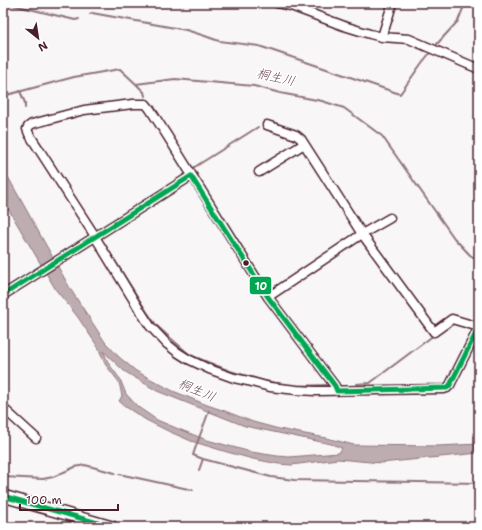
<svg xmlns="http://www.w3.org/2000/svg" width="482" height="530" viewBox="0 0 482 530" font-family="'Shantell Sans','Klee One',sans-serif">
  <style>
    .water { fill: #bdadb0; stroke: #8f747b; fill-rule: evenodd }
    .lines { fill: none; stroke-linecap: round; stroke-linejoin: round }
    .stream { stroke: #8f747b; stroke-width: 2 }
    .street-casing { stroke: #4a1f2b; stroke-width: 11 }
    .secondary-casing { stroke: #4a1f2b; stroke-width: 14 }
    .street { stroke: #fff; stroke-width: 8 }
    .secondary { stroke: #fff; stroke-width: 11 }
    .bus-1-casing { stroke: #fff; stroke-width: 8 }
    .bus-1 { stroke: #00a651; stroke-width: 5 }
    .bus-dot { fill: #4a1f2b; stroke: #fff; stroke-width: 1.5 }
    .labels { text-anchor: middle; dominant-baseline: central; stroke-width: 3; stroke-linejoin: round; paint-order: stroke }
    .water-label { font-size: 13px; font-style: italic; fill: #72515a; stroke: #fff }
    .line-badge { stroke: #fff; stroke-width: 1.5 }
    .badge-label { font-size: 11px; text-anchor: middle; font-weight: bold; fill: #fff }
  </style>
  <rect width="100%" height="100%" fill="#f8f6f7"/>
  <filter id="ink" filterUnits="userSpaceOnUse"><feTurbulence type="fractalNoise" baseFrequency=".025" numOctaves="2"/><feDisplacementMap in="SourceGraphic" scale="8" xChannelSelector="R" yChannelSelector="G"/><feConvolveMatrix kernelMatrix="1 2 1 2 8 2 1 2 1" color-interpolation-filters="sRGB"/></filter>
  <g filter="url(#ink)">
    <path class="water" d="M 3,168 L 71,290 L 105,342 L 119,357 L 136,371 L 173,391 L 207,405 L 225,411 L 253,422 L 279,429 L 326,438 L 354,445 L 438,446 L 479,444 L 479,453 L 381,463 L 338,459 L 291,465 L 279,464 L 253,459 L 227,452 L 191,441 L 168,431 L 146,420 L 126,407 L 119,401 L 122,396 L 119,382 L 105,364 L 98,347 L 77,316 L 56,290 L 3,200 ZM 103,351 L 124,371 L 157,391 L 245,426 L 331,444 L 342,448 L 339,453 L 289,457 L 277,456 L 251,452 L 207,440 L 176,428 L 157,420 L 138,407 L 126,394 L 120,379 L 109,364 Z"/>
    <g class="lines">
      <path class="stream" d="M 5,3 L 75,20 L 79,19
        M 90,14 L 92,13 L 186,30 L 202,35 L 219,41 L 259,46 L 400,94 L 421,64 L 429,54
        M 437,44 L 458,21 L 464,6 L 457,3
        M 137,85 L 144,92 L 145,96
        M 20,91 L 25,103 L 25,108
        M 3,96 L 74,77 L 120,69 L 136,84 L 175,79 L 254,86 L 280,93 L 322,101 L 344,108 L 382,136 L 454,238 L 470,255 L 479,261
        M 32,131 L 43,147
        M 193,168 L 258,127
        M 70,190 L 81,207
        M 103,242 L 147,312 L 157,326 L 167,335 L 190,355 L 230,371 L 264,381 L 295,386 L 328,385
        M 356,384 L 370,383 L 434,335
        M 203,459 L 193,455 L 196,446 L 209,411
        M 199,470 L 203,459 L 271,477 L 294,480 L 479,483
        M 119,474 L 193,490
        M 3,477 L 43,479 L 53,477 L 75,467 L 85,465 L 115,473"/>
      <g class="street-casing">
        <path id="street" d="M 277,3 L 291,6 L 344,26 L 370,34 L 382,37 L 409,39 L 479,69
          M 382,37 L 391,8 L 393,3
          M 267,125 L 296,135 L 301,139 L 362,234 L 434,332 L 452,319 L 479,327
          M 259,172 L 304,144
          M 93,233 L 29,134 L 27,129 L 28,127 L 32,124 L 84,110 L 133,104 L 146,104 L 150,109 L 168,137 L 268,297 L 335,386 L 337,391
          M 97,240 L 139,309 L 150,326 L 167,344 L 177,352 L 188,359 L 209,369 L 234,378 L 248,381 L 270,387 L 297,390 L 315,391 L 444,389 L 447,388 L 450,385 L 479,327
          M 3,295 L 191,176
          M 268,297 L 362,234 L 390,218
          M 3,408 L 36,438"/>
      </g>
      <g class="secondary-casing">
        <path id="secondary" d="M 3,496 L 112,527"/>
      </g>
      <use href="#street" class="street"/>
      <use href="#secondary" class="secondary"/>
      <g class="bus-1-casing">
        <path id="bus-1" d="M 191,176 L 268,297 L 335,386 L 337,391
          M 3,295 L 191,176
          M 337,391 L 447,388 L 450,385 L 479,327
          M 3,496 L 112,527"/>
      </g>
      <use href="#bus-1" class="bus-1"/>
    </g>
  </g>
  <circle class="bus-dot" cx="246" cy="263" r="3.5"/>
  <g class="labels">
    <g class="water-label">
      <text transform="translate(276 77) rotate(13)">桐生川</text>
      <text transform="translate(197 390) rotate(23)">桐生川</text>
    </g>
  </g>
  <rect class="line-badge" x="249" y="276" width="23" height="19" rx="4" fill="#00a651"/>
  <g class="badge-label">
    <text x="261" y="290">10</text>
  </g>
  <rect width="482" height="530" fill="none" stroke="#fff" stroke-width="16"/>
  <rect x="8" y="8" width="466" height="514" fill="none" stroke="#4a1f2b" stroke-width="1.5" filter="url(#ink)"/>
  <g transform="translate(38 38) rotate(150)" stroke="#ffffff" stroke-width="3" paint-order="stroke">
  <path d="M0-3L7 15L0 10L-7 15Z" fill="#4a1f2b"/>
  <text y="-6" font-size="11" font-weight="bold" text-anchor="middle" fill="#4a1f2b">N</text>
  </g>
  <path d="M20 504v6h98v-6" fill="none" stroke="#4a1f2b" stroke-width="2"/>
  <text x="26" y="504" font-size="12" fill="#4a1f2b" stroke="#ffffff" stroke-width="3" paint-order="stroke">100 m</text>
</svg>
